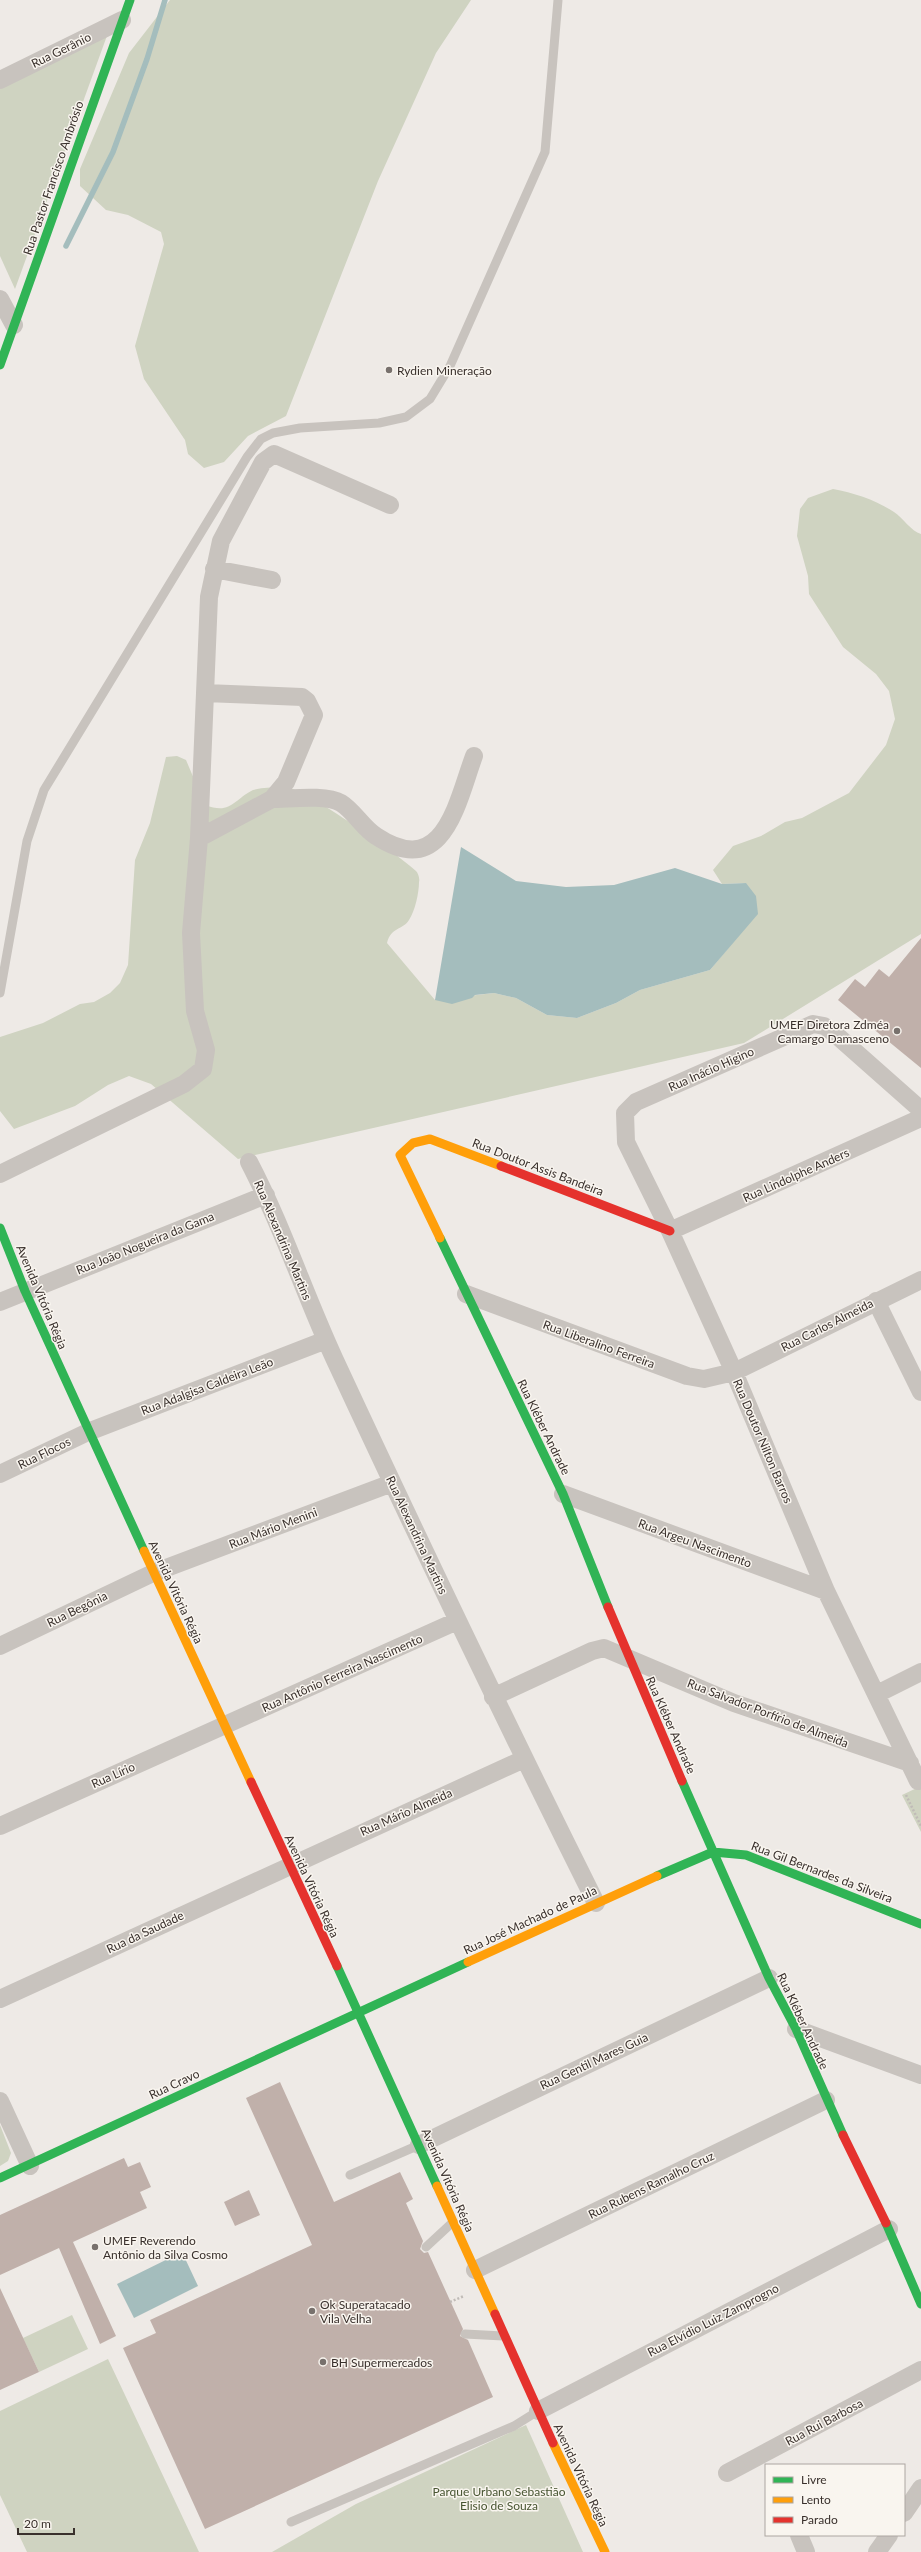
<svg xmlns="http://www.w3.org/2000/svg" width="921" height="2552" viewBox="0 0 921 2552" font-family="Lato,sans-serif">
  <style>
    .green { fill: #cfd3c1 }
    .water { fill: #a4bdbd }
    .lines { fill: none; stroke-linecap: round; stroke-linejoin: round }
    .stream { stroke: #a4bdbd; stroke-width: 5.5 }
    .building { fill: #c0b0aa }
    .path { stroke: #c0bbb7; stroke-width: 2.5; stroke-dasharray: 2 2; stroke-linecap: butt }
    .lane { stroke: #c8c3be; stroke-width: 9 }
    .street { stroke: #c8c3be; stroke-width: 18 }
    .fast { stroke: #30b455; stroke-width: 9 }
    .slow { stroke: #ff9f0a; stroke-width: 9 }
    .jam { stroke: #e5322d; stroke-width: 9 }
    .poi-dot { fill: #78716d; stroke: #f9f5ef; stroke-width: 1.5 }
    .labels { text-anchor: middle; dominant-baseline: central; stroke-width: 3; stroke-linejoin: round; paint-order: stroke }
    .street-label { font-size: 12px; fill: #39302c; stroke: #f9f5ef }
    .poi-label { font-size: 12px; fill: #39302c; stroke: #f9f5ef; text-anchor: start }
    .park-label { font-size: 12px; fill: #485532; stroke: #f9f5ef }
  </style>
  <rect width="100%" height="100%" fill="#eeeae6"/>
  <path class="green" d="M 170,0 L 471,0 L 436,53 L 378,181 L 286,416 L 248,436 L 224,462 L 204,468 L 188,454 L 185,440 L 144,379 L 135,346 L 164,244 L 161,232 L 128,215 L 106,210 L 80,186 L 80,169 L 129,53 Z
    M 108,33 L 15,289 L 0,256 L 0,84 Z
    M 833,489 C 854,493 876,500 894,512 C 903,518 911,531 921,534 L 921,934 L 744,1043 L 238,1159 L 151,1084 L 129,1076 L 108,1085 L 75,1106 L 14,1129 L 0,1111 L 0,1037 L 43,1023 L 80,1004 L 94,1002 L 110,993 L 120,983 L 128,965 L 135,860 L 150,823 L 166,757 L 177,756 L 186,760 L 205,805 C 231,815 233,800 253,790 C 261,787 281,787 289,788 C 305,789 402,857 416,871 C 418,873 420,878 419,882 C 419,893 415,911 409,920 C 403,930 391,927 387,943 L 435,1000 L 494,993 L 516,998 L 547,1015 L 577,1018 L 616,1003 L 640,990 L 710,970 L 730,946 L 746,883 L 722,884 L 713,870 L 733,846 L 761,836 L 785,822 L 802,818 L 849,793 L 886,745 L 895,719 L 889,691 L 876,674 L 843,647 L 809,594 L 808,576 L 797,536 L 800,509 L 808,498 Z
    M 921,1786 L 921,1832 L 902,1795 Z
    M 0,2125 L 11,2153 L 8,2161 L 0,2166 Z
    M 72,2315 L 88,2349 L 39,2372 L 23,2338 Z
    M 108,2359 L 199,2552 L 27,2552 L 0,2495 L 0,2411 Z
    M 526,2425 L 583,2552 L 272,2552 L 356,2504 Z"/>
  <path class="water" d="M 461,847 L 516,881 L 566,887 L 614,885 L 675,868 L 722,884 L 746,883 L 756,896 L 758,914 L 710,970 L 640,990 L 616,1003 L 577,1018 L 547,1015 L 516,998 L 494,993 L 475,995 L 472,998 L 452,1004 L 435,1000 Z
    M 182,2252 L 198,2286 L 134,2318 L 117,2284 Z"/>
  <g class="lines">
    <path class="stream" d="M 66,246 L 113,152 L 147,59 L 165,0"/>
  </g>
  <path class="building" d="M 921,938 L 921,1068 L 838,1000 L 855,979 L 865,987 L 879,969 L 889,977 Z
    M 280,2082 L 334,2202 L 400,2172 L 413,2199 L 406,2203 L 423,2241 L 420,2249 L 424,2253 L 428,2252 L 463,2329 L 460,2336 L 468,2340 L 493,2397 L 205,2529 L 123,2348 L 156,2333 L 150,2320 L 312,2245 L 246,2098 Z
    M 124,2158 L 128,2167 L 140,2162 L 151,2187 L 140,2192 L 147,2208 L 73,2242 L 116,2336 L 100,2344 L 59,2248 L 0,2275 L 0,2215 Z
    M 249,2190 L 260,2215 L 235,2226 L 224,2202 Z
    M 0,2288 L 39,2372 L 0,2390 Z"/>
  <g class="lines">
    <path class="path" d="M 906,1795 L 921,1826
      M 450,2302 L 464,2296"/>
    <path class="lane" d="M 0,993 L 27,841 L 44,790 L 247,457 L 261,439 L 273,433 L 300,428 L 379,423 L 406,417 L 430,399 L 450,366 L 545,152 L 558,0
      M 350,2175 L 419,2145
      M 426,2247 L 453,2222
      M 465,2334 L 503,2336
      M 291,2522 L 514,2426 L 538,2411"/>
    <path class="street" d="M 0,80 L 122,20
      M 0,299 L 14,325
      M 214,569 L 272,580
      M 272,799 C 289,799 326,794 341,803 C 354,811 363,828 376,836 C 444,881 457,802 474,756
      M 199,838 L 272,799 L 286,782 L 314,715 L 307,701 L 302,697 L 205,693
      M 249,1162 C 282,1225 304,1293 334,1358 C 419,1541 506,1723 596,1903
      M 0,1174 L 184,1084 L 203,1069 L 206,1050 L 195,1011 L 191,933 L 199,838 L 209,597 L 221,541 L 263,462 L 274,454 L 390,505
      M 670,1231 L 921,1118
      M 466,1294 L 687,1376 L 704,1379 L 734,1372 L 921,1280
      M 876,1301 L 921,1392
      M 0,1302 L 266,1195
      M 0,1474 L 88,1432 L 326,1340
      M 563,1494 L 826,1591
      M 0,1646 L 153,1573 L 392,1483
      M 877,1694 L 921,1672
      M 493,1697 L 592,1651 L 604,1648 L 734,1703 L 910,1763
      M 918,1781 L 826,1591 L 734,1372 L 670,1231 L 626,1142 L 625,1113 L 636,1102 L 813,1024 L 824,1026 L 834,1033 L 921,1110
      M 0,1826 L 457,1621
      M 0,1999 L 524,1759
      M 796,2029 L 921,2075
      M 0,2101 L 30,2166
      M 419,2145 L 769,1978
      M 475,2270 L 826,2100
      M 538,2411 L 889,2229
      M 727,2473 L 921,2370
      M 904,2513 L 921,2488
      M 799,2535 L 806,2552
      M 877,2552 L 889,2535"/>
    <path class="fast" d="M 0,365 L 130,0
      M 0,1228 L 25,1291 L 144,1551
      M 440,1238 L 563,1494 L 608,1607
      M 682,1781 L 769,1978 L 796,2029 L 843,2135
      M 657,1876 L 713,1852 L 746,1855 L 921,1924
      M 337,1966 L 437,2186
      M 0,2178 L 468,1962
      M 886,2223 L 921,2304"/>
    <path class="slow" d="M 440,1238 L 400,1155 L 413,1143 L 430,1139 L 501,1166
      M 144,1551 L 251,1782
      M 468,1962 L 657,1876
      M 437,2186 L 495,2314
      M 553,2443 L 605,2552"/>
    <path class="jam" d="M 501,1166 L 670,1231
      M 608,1607 L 682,1781
      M 251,1782 L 337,1966
      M 843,2135 L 886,2223
      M 495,2314 L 553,2443"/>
  </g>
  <g class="poi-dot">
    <circle cx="389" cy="370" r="4"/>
    <circle cx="897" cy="1031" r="4"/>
    <circle cx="95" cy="2247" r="4"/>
    <circle cx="312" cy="2311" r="4"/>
    <circle cx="323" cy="2362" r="4"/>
  </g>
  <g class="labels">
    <g class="street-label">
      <text transform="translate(61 50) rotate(-26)">Rua Gerânio</text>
      <text transform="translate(53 178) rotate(-71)">Rua Pastor Francisco Ambrósio</text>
      <text transform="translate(711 1069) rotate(-24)">Rua Inácio Higino</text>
      <text transform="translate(538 1167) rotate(21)">Rua Doutor Assis Bandeira</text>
      <text transform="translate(796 1175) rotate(-24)">Rua Lindolphe Anders</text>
      <text transform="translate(283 1240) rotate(67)">Rua Alexandrina Martins</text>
      <text transform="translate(145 1243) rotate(-22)">Rua João Nogueira da Gama</text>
      <text transform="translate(42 1297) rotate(67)">Avenida Vitória Régia</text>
      <text transform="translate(827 1325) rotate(-27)">Rua Carlos Almeida</text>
      <text transform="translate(599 1344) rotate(20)">Rua Liberalino Ferreira</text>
      <text transform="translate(207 1386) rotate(-21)">Rua Adalgisa Caldeira Leão</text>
      <text transform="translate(544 1427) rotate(64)">Rua Kléber Andrade</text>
      <text transform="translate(763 1441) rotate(67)">Rua Doutor Nilton Barros</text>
      <text transform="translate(44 1453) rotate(-26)">Rua Flocos</text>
      <text transform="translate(273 1528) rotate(-21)">Rua Mário Menini</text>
      <text transform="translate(417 1535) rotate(65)">Rua Alexandrina Martins</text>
      <text transform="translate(695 1543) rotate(20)">Rua Argeu Nascimento</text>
      <text transform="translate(176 1592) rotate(65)">Avenida Vitória Régia</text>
      <text transform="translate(77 1609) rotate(-26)">Rua Begônia</text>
      <text transform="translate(342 1673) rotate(-24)">Rua Antônio Ferreira Nascimento</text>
      <text transform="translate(768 1713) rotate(21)">Rua Salvador Porfírio de Almeida</text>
      <text transform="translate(671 1725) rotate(66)">Rua Kléber Andrade</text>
      <text transform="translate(113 1775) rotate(-24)">Rua Lírio</text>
      <text transform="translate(406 1812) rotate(-24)">Rua Mário Almeida</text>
      <text transform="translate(822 1872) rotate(21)">Rua Gil Bernardes da Silveira</text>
      <text transform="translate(312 1886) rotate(65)">Avenida Vitória Régia</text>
      <text transform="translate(530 1920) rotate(-25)">Rua José Machado de Paula</text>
      <text transform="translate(145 1932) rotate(-25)">Rua da Saudade</text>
      <text transform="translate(803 2021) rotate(65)">Rua Kléber Andrade</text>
      <text transform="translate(594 2061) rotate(-25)">Rua Gentil Mares Guia</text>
      <text transform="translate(174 2084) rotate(-25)">Rua Cravo</text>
      <text transform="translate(448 2180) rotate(66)">Avenida Vitória Régia</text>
      <text transform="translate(651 2185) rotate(-26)">Rua Rubens Ramalho Cruz</text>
      <text transform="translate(713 2320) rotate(-27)">Rua Elvídio Luiz Zamprogno</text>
      <text transform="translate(824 2422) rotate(-28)">Rua Rui Barbosa</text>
      <text transform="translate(581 2475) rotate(65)">Avenida Vitória Régia</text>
    </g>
    <g class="poi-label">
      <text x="397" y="370">Rydien Mineração</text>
      <text x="889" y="1024" text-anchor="end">UMEF Diretora Zdméa<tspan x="889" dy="14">Camargo Damasceno</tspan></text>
      <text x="103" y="2240">UMEF Reverendo<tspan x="103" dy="14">Antônio da Silva Cosmo</tspan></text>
      <text x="320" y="2304">Ok Superatacado<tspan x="320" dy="14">Vila Velha</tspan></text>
      <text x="331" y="2362">BH Supermercados</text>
    </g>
    <g class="park-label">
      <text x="499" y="2491">Parque Urbano Sebastião<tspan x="499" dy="14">Elisio de Souza</tspan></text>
    </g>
  </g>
  <rect x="765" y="2464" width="140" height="72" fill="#f9f5ef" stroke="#aca6a1"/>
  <rect x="773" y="2477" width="20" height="6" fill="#30b455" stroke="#aca6a1"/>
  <text x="801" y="2484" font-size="12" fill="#39302c">Livre</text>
  <rect x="773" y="2497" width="20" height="6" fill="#ff9f0a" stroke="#aca6a1"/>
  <text x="801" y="2504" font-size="12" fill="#39302c">Lento</text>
  <rect x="773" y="2517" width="20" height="6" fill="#e5322d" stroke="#aca6a1"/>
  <text x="801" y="2524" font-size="12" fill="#39302c">Parado</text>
  <path d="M18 2528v6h56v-6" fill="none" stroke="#39302c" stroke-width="2"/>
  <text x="24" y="2528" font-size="12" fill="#39302c" stroke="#f9f5ef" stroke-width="3" paint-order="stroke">20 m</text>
</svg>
